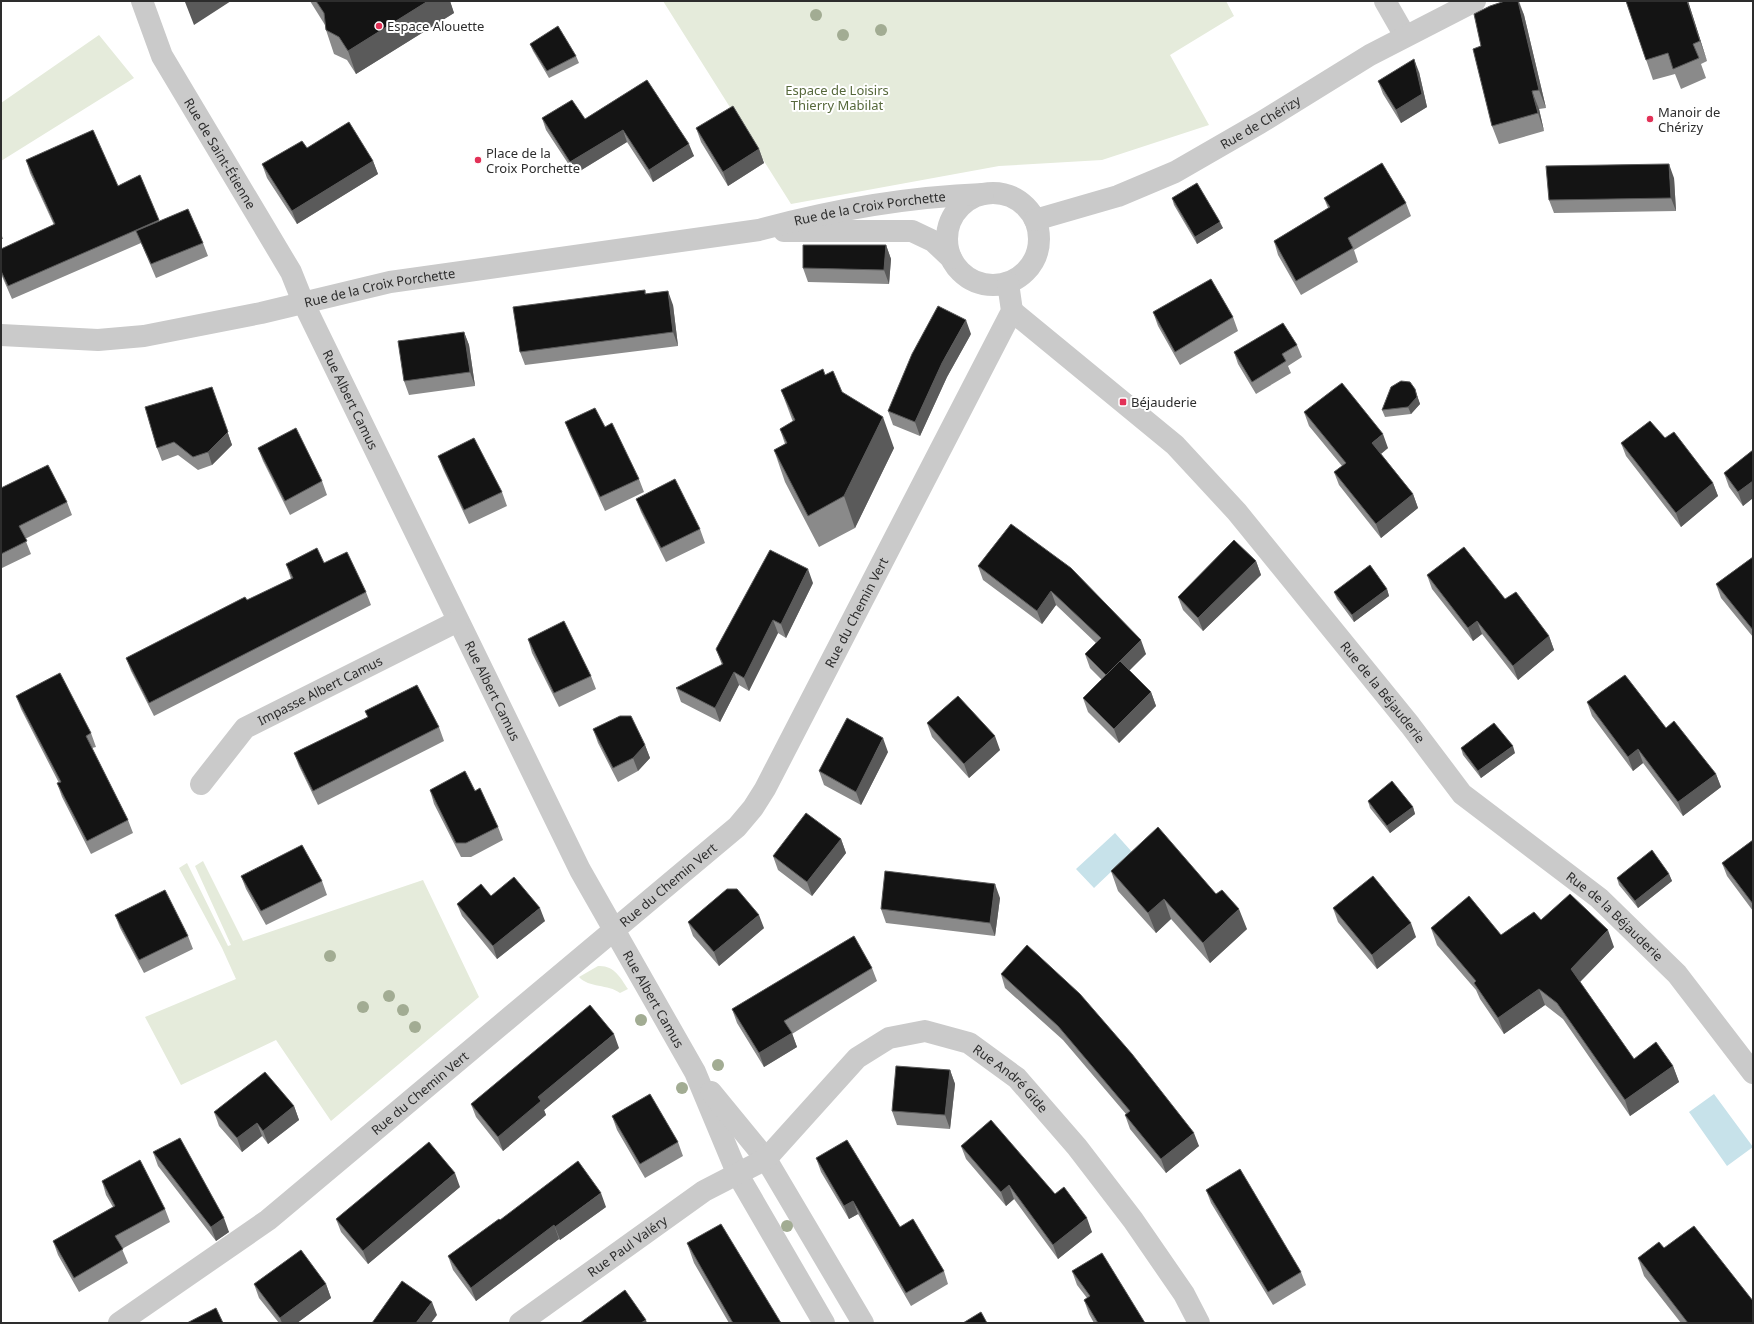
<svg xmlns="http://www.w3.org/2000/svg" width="1754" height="1324" viewBox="0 0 1754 1324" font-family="'Noto Sans',sans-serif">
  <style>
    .green { fill: #e5ebdb }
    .water { fill: #c7e2ea }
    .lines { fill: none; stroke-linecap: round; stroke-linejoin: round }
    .street { stroke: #cacaca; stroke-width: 22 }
    .tree { fill: #a2ac93 }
    .wall { fill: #8a8a8a }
    .shaded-wall { fill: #5a5a5a }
    .building { fill: #141414; stroke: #5a5a5a }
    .poi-dot { fill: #e23157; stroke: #fff; stroke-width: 1.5 }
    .labels { text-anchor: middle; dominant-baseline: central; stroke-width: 4; stroke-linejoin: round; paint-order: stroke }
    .poi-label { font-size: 13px; fill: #2d2d2d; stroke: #fff; text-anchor: start }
    .park-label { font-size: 13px; fill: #56683b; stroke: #fff }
    .street-label { font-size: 13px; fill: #2d2d2d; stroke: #fff }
  </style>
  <rect width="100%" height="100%" fill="#fff"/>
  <path class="green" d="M 663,1 L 1226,1 L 1234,16 L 1170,55 L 1209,125 L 1102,160 L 999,166 L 791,204 Z
    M 99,35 L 134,78 L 1,161 L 1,103 Z
    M 203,861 L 243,941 L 423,880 L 479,997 L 331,1121 L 276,1040 L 181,1085 L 145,1017 L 236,979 L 222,948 L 179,868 L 187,863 L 228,946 L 231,945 L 195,866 Z
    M 598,966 C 614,965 620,977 628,989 L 620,993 C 608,984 589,988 579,977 Z"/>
  <path class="water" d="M 1115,833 L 1132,852 L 1094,888 L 1076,869 Z
    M 1714,1094 L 1753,1147 L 1727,1166 L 1689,1112 Z"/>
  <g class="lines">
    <g class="street">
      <path id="s1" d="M 142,1 L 162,56 L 291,272 L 303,302 L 580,870 L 695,1072 L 738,1175 L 824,1323"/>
      <path d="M 1385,1 L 1405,36"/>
      <circle cx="993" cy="239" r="46"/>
      <path id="s2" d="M 1035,220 L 1118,196 L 1175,172 L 1260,123 L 1370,55 L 1475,1"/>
      <path d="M 784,231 L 912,231 L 933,241 L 951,258"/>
      <path id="s3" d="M 1012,311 L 1175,445 L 1237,512 L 1410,725 L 1462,794 L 1599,898 L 1677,974 L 1753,1073"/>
      <path id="s4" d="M 1,335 L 98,340 L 144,336 L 261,313 L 390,282 L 759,230 C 832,210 907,197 983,194"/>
      <path id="s5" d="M 201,784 L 245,728 L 458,621"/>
      <path d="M 711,1092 L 766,1159 L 863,1323"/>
      <path id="s6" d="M 119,1323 L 268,1220 L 737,827 L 753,808 L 765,789 L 1012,311 L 1008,283"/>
      <path id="s7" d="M 520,1323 L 704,1191 L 766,1159 L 857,1058 L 889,1038 L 925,1031 L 969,1043 L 1017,1078 L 1077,1147 L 1133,1220 L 1184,1294 L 1199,1323"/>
    </g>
  </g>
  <g class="tree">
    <circle cx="816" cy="15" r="6"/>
    <circle cx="881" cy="30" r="6"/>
    <circle cx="843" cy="35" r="6"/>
    <circle cx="330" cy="956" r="6"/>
    <circle cx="389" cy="996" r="6"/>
    <circle cx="363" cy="1007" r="6"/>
    <circle cx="403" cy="1010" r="6"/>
    <circle cx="641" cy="1020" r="6"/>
    <circle cx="415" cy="1027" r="6"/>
    <circle cx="718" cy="1065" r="6"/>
    <circle cx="682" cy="1088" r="6"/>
    <circle cx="787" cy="1226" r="6"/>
  </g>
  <path class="wall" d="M 310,1 L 450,1 L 454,13 L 356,74 L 347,60 L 334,54 L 326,30 L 325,25 Z
    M 1505,1 L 1519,1 L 1524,15 L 1546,108 L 1539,109 L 1544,131 L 1499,144 L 1492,126 L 1481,46 Z
    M 1626,1 L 1688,1 L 1707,61 L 1701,64 L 1706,78 L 1681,89 L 1675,74 L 1653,80 Z
    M 530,44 L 576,56 L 579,63 L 549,78 L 533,51 Z
    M 1419,72 L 1427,107 L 1401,123 L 1383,94 L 1378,81 Z
    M 647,80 L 694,156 L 653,182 L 627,142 L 575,174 L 546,130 L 542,118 L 585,119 Z
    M 696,128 L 759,149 L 764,163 L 728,186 L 701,142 Z
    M 307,148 L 373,161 L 378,174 L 297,224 L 267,178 L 262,164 Z
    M 26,160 L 118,186 L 140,175 L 159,221 L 203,243 L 208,256 L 156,278 L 141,243 L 12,299 L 1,274 L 1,249 L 54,225 L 30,173 Z
    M 1674,178 L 1676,211 L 1554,213 L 1549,200 Z
    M 1172,198 L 1223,228 L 1197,244 L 1174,205 Z
    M 1324,198 L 1406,203 L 1411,216 L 1354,250 L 1358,262 L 1301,295 L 1278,255 L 1274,241 L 1328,208 Z
    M 1,233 L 3,239 L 1,239 Z
    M 886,245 L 891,259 L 889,284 L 808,282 L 803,268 Z
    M 645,290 L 646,294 L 673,305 L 678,346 L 525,365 L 520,352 Z
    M 1153,312 L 1233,317 L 1238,331 L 1180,365 L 1158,326 Z
    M 464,332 L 469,345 L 475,386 L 409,395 L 404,381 Z
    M 971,334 L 947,377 L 920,436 L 893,425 L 888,411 Z
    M 1297,345 L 1302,357 L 1288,366 L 1291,373 L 1256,394 L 1238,364 L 1234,352 Z
    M 825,375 L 842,392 L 894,448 L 855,528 L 819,547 L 785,482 L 774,450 L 785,444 L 780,429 L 793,422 L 781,390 Z
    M 212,387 L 232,445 L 212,465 L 198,470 L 178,455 L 162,461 L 157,448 Z
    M 1417,396 L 1420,404 L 1411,414 L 1385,417 L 1382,410 Z
    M 1304,412 L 1388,448 L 1381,454 L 1413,494 L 1418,508 L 1381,538 L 1339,485 L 1334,472 L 1342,466 L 1309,426 Z
    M 565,422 L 605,427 L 639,479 L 644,492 L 605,511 L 570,435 Z
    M 1665,438 L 1713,483 L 1718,496 L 1681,527 L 1626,456 L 1621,443 Z
    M 258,448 L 322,481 L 327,495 L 290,515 L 263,461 Z
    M 1753,450 L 1753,498 L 1743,506 L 1729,487 L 1724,473 Z
    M 438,456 L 502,492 L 507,506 L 469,524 L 443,469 Z
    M 1,488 L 67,502 L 72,515 L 25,539 L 31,554 L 2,568 L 1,565 Z
    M 636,499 L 700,529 L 705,543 L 666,562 L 641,512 Z
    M 1011,524 L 1146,654 L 1129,670 L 1151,692 L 1156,706 L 1119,743 L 1088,712 L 1083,698 L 1102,680 L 1090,668 L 1085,654 L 1096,643 L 1056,605 L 1042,624 L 983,580 L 978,566 Z
    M 1753,557 L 1753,637 L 1721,598 L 1716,584 Z
    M 1256,561 L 1261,575 L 1203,631 L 1183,610 L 1178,597 Z
    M 324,563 L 366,592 L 371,605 L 154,716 L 131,671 L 126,658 L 291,579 L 286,564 Z
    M 1427,575 L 1505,599 L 1549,636 L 1554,650 L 1518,680 L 1482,634 L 1473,641 L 1432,589 Z
    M 813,583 L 786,638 L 778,633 L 749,691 L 739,685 L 720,722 L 681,702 L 676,688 L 722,665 L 716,649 Z
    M 1387,589 L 1389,596 L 1354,622 L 1337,599 L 1334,592 Z
    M 528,639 L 591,676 L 596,689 L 559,707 L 532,653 Z
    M 16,696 L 91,733 L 96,747 L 92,748 L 128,820 L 133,833 L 91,854 L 62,797 L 57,783 L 59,783 L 21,709 Z
    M 1587,702 L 1666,728 L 1716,774 L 1721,787 L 1683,816 L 1643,763 L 1633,771 L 1592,716 Z
    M 365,711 L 439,727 L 444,741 L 318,805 L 299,766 L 294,753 L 368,717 Z
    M 927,723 L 1000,750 L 969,778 L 932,737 Z
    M 593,729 L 645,745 L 650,758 L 638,771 L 618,782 L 598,743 Z
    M 1461,748 L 1515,753 L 1481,778 L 1463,755 Z
    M 888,752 L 861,805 L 824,785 L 819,771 Z
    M 430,790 L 475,791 L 498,827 L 503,840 L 471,857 L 461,857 L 434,804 Z
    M 1368,801 L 1413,807 L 1415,814 L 1390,833 L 1370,808 Z
    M 841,839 L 846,853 L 812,896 L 778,870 L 773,856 Z
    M 1753,840 L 1753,911 L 1727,876 L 1722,863 Z
    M 1111,871 L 1247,929 L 1210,963 L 1171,919 L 1156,933 L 1118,891 Z
    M 1669,874 L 1672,881 L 1638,908 L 1619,885 L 1617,878 Z
    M 241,876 L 322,881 L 327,895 L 266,925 L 246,889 Z
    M 491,896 L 545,921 L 497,959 L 462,916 L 457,904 Z
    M 1000,898 L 995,936 L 886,923 L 881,909 Z
    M 1333,908 L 1416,937 L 1377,969 L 1338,922 Z
    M 115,915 L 188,936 L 193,949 L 144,973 L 120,928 Z
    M 1541,920 L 1614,947 L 1580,982 L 1634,1059 L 1673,1066 L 1679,1082 L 1630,1116 L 1563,1019 L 1545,1005 L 1504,1034 L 1480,999 L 1476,990 L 1437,945 L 1431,928 L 1501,935 Z
    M 688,922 L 764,928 L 719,966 L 693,936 Z
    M 872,968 L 877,981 L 792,1034 L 797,1047 L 764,1067 L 737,1023 L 732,1009 Z
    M 1001,974 L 1199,1146 L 1166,1173 L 1130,1129 L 1125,1115 L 1126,1114 L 1063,1040 L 1005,988 Z
    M 619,1048 L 544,1110 L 546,1115 L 503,1151 L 476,1117 L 471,1104 Z
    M 950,1070 L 955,1084 L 950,1129 L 897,1125 L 892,1111 Z
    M 294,1106 L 299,1120 L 268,1144 L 262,1136 L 242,1152 L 219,1126 L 214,1112 Z
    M 612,1116 L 678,1142 L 683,1156 L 645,1178 L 617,1130 Z
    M 961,1146 L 1092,1232 L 1058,1259 L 1014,1199 L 1006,1206 L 966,1159 Z
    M 153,1152 L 229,1232 L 216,1241 L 158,1166 Z
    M 816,1158 L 900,1227 L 944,1271 L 948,1284 L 911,1306 L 858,1214 L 849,1219 L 821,1172 Z
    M 102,1181 L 165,1209 L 170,1222 L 122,1249 L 128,1263 L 79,1292 L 58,1255 L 53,1241 L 113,1207 L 106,1195 Z
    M 460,1187 L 368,1264 L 341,1232 L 336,1219 Z
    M 1206,1190 L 1301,1272 L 1306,1285 L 1273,1305 L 1211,1203 Z
    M 606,1207 L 560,1240 L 559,1239 L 476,1301 L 453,1270 L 448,1256 L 500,1220 Z
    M 687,1243 L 781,1323 L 729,1323 L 694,1263 Z
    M 1664,1248 L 1753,1323 L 1681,1323 L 1644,1276 L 1638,1258 Z
    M 1072,1271 L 1145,1323 L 1094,1323 L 1089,1314 L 1084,1300 L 1087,1298 L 1077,1285 Z
    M 254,1284 L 326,1284 L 331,1298 L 297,1323 L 279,1323 L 259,1298 Z"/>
  <path class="shaded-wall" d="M 186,1 L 231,1 L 194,25 L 185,2 Z
    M 428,1 L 450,1 L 454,13 L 356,74 L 348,51 Z
    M 1518,1 L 1524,15 L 1546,108 L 1539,90 Z
    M 1687,1 L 1688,1 L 1707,61 L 1700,41 Z
    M 1414,59 L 1419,72 L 1427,107 L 1401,123 L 1396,110 Z
    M 1532,91 L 1539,109 L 1544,131 L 1538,113 Z
    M 623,130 L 627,142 L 575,174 L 570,162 Z
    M 689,144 L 694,156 L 653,182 L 649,170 Z
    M 759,149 L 764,163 L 728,186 L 723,172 Z
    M 373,161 L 378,174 L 297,224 L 292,211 Z
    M 1669,164 L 1674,178 L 1676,211 L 1671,198 Z
    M 1220,222 L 1223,228 L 1197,244 L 1195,237 Z
    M 886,245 L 891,259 L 889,284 L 884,270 Z
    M 668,291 L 673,305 L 678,346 L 673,332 Z
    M 966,320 L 971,334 L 947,377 L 920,436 L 915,422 L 942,363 Z
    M 464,332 L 469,345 L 475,386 L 470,372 Z
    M 212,387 L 232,445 L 212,465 L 208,452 Z
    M 1415,389 L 1420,404 L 1411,414 L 1408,407 Z
    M 883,417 L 894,448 L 855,528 L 844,496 Z
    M 1383,434 L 1388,448 L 1377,457 L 1372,443 Z
    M 1753,481 L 1753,498 L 1743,506 L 1738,492 Z
    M 1713,483 L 1718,496 L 1681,527 L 1676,513 Z
    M 1413,494 L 1418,508 L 1381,538 L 1376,524 Z
    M 1256,561 L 1261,575 L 1203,631 L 1198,618 Z
    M 808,569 L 813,583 L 786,638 L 781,624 Z
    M 1387,589 L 1389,596 L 1354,622 L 1352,615 Z
    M 1051,591 L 1056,605 L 1042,624 L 1037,611 Z
    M 773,620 L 778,633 L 749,691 L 744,678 Z
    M 1477,621 L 1482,634 L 1473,641 L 1468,628 Z
    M 1549,636 L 1554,650 L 1518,680 L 1513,666 Z
    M 1141,640 L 1146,654 L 1111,689 L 1106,675 Z
    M 734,672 L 739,685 L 720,722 L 715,708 Z
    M 1151,692 L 1156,706 L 1119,743 L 1114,729 Z
    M 995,736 L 1000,750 L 969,778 L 964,764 Z
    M 883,738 L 888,752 L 861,805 L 856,792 Z
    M 645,745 L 650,758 L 638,771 L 633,758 Z
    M 1513,746 L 1515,753 L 1481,778 L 1478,771 Z
    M 1638,749 L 1643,763 L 1633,771 L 1628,757 Z
    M 1716,774 L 1721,787 L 1683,816 L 1678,802 Z
    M 1413,807 L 1415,814 L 1390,833 L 1387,826 Z
    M 841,839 L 846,853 L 812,896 L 807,882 Z
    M 1669,874 L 1672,881 L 1638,908 L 1635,901 Z
    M 995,884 L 1000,898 L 995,936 L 990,923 Z
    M 1164,899 L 1171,919 L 1156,933 L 1148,913 Z
    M 540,908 L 545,921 L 497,959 L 493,946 Z
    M 1239,909 L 1247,929 L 1210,963 L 1203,943 Z
    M 759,915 L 764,928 L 719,966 L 714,952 Z
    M 1411,923 L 1416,937 L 1377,969 L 1372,955 Z
    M 1608,930 L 1614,947 L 1577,985 L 1571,969 Z
    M 1539,989 L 1545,1005 L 1504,1034 L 1498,1018 Z
    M 792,1033 L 797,1047 L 764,1067 L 759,1053 Z
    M 614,1034 L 619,1048 L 544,1110 L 546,1115 L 503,1151 L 498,1137 L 538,1097 Z
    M 1673,1066 L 1679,1082 L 1630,1116 L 1625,1100 Z
    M 950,1070 L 955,1084 L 950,1129 L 945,1115 Z
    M 294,1106 L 299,1120 L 268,1144 L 263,1131 Z
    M 257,1123 L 262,1136 L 242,1152 L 237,1138 Z
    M 1194,1133 L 1199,1146 L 1166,1173 L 1161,1159 Z
    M 455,1173 L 460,1187 L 368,1264 L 363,1251 Z
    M 1009,1185 L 1014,1199 L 1006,1206 L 1001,1192 Z
    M 601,1193 L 606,1207 L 560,1240 L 555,1227 Z
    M 853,1201 L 858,1214 L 849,1219 L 844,1206 Z
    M 224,1218 L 229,1232 L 216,1241 L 211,1227 Z
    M 1087,1218 L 1092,1232 L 1058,1259 L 1053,1245 Z
    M 554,1225 L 559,1239 L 476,1301 L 471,1288 Z
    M 326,1284 L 331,1298 L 297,1323 L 282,1323 L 280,1318 Z
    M 432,1302 L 437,1315 L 431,1323 L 416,1323 Z
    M 646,1320 L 647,1323 L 641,1323 Z"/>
  <path class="building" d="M 316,1 L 428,1 L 348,51 L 339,37 L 326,30 L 324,13 Z
    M 1505,1 L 1518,1 L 1539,90 L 1532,91 L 1538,113 L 1492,126 L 1473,49 L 1481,46 L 1474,14 L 1490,6 Z
    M 1626,1 L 1687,1 L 1700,41 L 1693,44 L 1699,58 L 1673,69 L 1668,53 L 1646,60 Z
    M 558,26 L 576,56 L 547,71 L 530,44 Z
    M 1414,59 L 1422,94 L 1396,110 L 1378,81 Z
    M 647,80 L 689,144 L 649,170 L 623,130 L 570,162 L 542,118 L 572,100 L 585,119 Z
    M 733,106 L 759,149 L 723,172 L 696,128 Z
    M 349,122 L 373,161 L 292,211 L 262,164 L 302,141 L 307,148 Z
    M 93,130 L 118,186 L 140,175 L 159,220 L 8,286 L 1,271 L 1,249 L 55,224 L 26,160 Z
    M 1382,163 L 1406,203 L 1348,238 L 1353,248 L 1296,281 L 1274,241 L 1330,207 L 1324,198 Z
    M 1669,164 L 1671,198 L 1549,200 L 1546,166 Z
    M 1197,183 L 1220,222 L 1195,237 L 1172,198 Z
    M 188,209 L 203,243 L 151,264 L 136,231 Z
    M 803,245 L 886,245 L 884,270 L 803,268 Z
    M 1211,279 L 1233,317 L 1175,352 L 1153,312 Z
    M 645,290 L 645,294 L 668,291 L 673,332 L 520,352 L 513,307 Z
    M 938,306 L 966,320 L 942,363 L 915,422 L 888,411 L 912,354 Z
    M 1283,323 L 1297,345 L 1282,354 L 1286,361 L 1252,382 L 1234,352 Z
    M 464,332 L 470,372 L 404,381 L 398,341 Z
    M 823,369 L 825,375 L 833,371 L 842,392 L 883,417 L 844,496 L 808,516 L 774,450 L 787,443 L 780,429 L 795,420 L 781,390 Z
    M 1401,381 L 1410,382 L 1415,389 L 1417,397 L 1408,407 L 1382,410 L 1391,387 Z
    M 1342,383 L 1383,434 L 1372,443 L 1413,494 L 1376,524 L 1334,472 L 1346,463 L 1304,412 Z
    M 212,387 L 228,432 L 208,452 L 193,457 L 174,442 L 157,448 L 145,407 Z
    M 595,408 L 605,427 L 612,423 L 639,479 L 600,497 L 565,422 Z
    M 1650,421 L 1665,438 L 1674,432 L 1713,483 L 1676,513 L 1621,443 Z
    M 296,428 L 322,481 L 285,501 L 258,448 Z
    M 474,438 L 502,492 L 464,510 L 438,456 Z
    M 1753,450 L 1753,481 L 1738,492 L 1724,473 Z
    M 48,465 L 67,502 L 19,526 L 27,541 L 1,554 L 1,488 Z
    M 675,479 L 700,529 L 661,548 L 636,499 Z
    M 1011,524 L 1071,568 L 1141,640 L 1106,675 L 1085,654 L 1101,638 L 1051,591 L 1037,611 L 978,566 Z
    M 1234,540 L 1256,561 L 1198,618 L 1178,597 Z
    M 1464,547 L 1505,599 L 1516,592 L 1549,636 L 1513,666 L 1477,621 L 1468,628 L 1427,575 Z
    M 317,548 L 324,563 L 347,552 L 366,592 L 149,703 L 126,658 L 245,597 L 247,600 L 293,578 L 286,564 Z
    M 770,550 L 808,569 L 781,624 L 773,620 L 744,678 L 734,672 L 715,708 L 676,688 L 723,664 L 716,649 Z
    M 1753,557 L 1753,630 L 1716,584 Z
    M 1370,565 L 1387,589 L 1352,615 L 1334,592 Z
    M 564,621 L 591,676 L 554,693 L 528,639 Z
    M 1120,661 L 1151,692 L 1114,729 L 1083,698 Z
    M 60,673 L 91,733 L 86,736 L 128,820 L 87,841 L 57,783 L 61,782 L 16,696 Z
    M 1625,675 L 1666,728 L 1674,721 L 1716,774 L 1678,802 L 1638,749 L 1628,757 L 1587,702 Z
    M 417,685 L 439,727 L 313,791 L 294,753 L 368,717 L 365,711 Z
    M 958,696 L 995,736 L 964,764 L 927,723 Z
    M 620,716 L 631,716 L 645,745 L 633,758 L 613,768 L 593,729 Z
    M 847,718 L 883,738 L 856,792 L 819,771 Z
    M 1494,723 L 1513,746 L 1478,771 L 1461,748 Z
    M 465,771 L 475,791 L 480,788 L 498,827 L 466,843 L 456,843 L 430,790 Z
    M 1392,781 L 1413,807 L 1387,826 L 1368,801 Z
    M 806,813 L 841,839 L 807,882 L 773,856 Z
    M 1158,827 L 1216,894 L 1222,890 L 1239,909 L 1203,943 L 1164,899 L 1148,913 L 1111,871 Z
    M 1753,840 L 1753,904 L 1722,863 Z
    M 302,845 L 322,881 L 261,911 L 241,876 Z
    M 1652,850 L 1669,874 L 1635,901 L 1617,878 Z
    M 885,871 L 995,884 L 990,923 L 881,909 Z
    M 1373,876 L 1411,923 L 1372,955 L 1333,908 Z
    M 514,877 L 540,908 L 493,946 L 457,904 L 481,884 L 491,896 Z
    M 727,889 L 737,889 L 759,915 L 714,952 L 688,922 Z
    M 165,890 L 188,936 L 139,960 L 115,915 Z
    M 1570,894 L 1608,930 L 1571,969 L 1634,1059 L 1656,1042 L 1673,1066 L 1625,1100 L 1557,1003 L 1539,989 L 1498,1018 L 1474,983 L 1476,981 L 1431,928 L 1469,896 L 1501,935 L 1534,912 L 1541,920 Z
    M 854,936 L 872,968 L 784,1021 L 792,1033 L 759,1053 L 732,1009 Z
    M 1027,945 L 1080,994 L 1132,1054 L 1194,1133 L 1161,1159 L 1125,1115 L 1130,1111 L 1058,1026 L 1001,974 Z
    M 590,1005 L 614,1034 L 538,1097 L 541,1101 L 498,1137 L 471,1104 Z
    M 896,1066 L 950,1070 L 945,1115 L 892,1111 Z
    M 265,1072 L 294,1106 L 263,1131 L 257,1123 L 237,1138 L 214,1112 Z
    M 650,1094 L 678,1142 L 640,1164 L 612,1116 Z
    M 991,1120 L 1055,1194 L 1064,1187 L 1087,1218 L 1053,1245 L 1009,1185 L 1001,1192 L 961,1146 Z
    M 180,1138 L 224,1218 L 211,1227 L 153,1152 Z
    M 847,1140 L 900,1227 L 913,1219 L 944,1271 L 906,1293 L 853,1201 L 844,1206 L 816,1158 Z
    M 429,1142 L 455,1173 L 363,1251 L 336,1219 Z
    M 140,1160 L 165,1209 L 115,1236 L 123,1249 L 74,1278 L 53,1241 L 115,1206 L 102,1181 Z
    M 578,1161 L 601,1193 L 555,1227 L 554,1225 L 471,1288 L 448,1256 L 499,1219 L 500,1220 Z
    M 1240,1169 L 1301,1272 L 1268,1292 L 1206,1190 Z
    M 721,1224 L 781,1323 L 733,1323 L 687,1243 Z
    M 1694,1226 L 1753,1301 L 1753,1323 L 1688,1323 L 1638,1258 L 1659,1242 L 1664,1248 Z
    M 301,1250 L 326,1284 L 280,1318 L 254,1284 Z
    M 1102,1253 L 1145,1323 L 1098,1323 L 1084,1300 L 1090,1296 L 1072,1271 Z
    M 402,1281 L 432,1302 L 416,1323 L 372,1323 Z
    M 625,1290 L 646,1320 L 641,1323 L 580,1323 Z
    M 216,1308 L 223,1323 L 187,1323 Z
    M 981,1312 L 987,1323 L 963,1323 Z"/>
  <g class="poi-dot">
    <circle cx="379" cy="26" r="4"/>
    <circle cx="1650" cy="119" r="4"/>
    <circle cx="478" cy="160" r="4"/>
    <rect x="1119" y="398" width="8" height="8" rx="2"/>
  </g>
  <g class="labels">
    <g class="poi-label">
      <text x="387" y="26">Espace Alouette</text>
      <text x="1658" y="112">Manoir de<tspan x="1658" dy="15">Chérizy</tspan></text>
      <text x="486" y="153">Place de la<tspan x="486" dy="15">Croix Porchette</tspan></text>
      <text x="1131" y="402">Béjauderie</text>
    </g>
    <g class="park-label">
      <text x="837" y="90">Espace de Loisirs<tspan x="837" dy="15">Thierry Mabilat</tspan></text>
    </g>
    <g class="street-label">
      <text stroke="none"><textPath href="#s2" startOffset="247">Rue de Chérizy</textPath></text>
      <text stroke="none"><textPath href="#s1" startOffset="172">Rue de Saint-Étienne</textPath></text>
      <text stroke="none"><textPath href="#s4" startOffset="881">Rue de la Croix Porchette</textPath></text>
      <text stroke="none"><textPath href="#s4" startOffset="384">Rue de la Croix Porchette</textPath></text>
      <text stroke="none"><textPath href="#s1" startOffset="451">Rue Albert Camus</textPath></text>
      <text stroke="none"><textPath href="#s6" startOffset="1039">Rue du Chemin Vert</textPath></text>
      <text stroke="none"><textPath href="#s5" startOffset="155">Impasse Albert Camus</textPath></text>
      <text stroke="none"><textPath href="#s1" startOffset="775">Rue Albert Camus</textPath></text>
      <text stroke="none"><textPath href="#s3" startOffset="534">Rue de la Béjauderie</textPath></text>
      <text stroke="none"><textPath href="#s6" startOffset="703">Rue du Chemin Vert</textPath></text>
      <text stroke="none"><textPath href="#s3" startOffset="859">Rue de la Béjauderie</textPath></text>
      <text stroke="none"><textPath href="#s1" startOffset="1123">Rue Albert Camus</textPath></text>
      <text stroke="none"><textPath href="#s7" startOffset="607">Rue André Gide</textPath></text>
      <text stroke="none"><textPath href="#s6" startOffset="379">Rue du Chemin Vert</textPath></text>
      <text stroke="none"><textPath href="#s7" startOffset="132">Rue Paul Valéry</textPath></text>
    </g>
  </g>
  <rect width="1754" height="1324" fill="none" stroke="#2d2d2d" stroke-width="4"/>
</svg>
